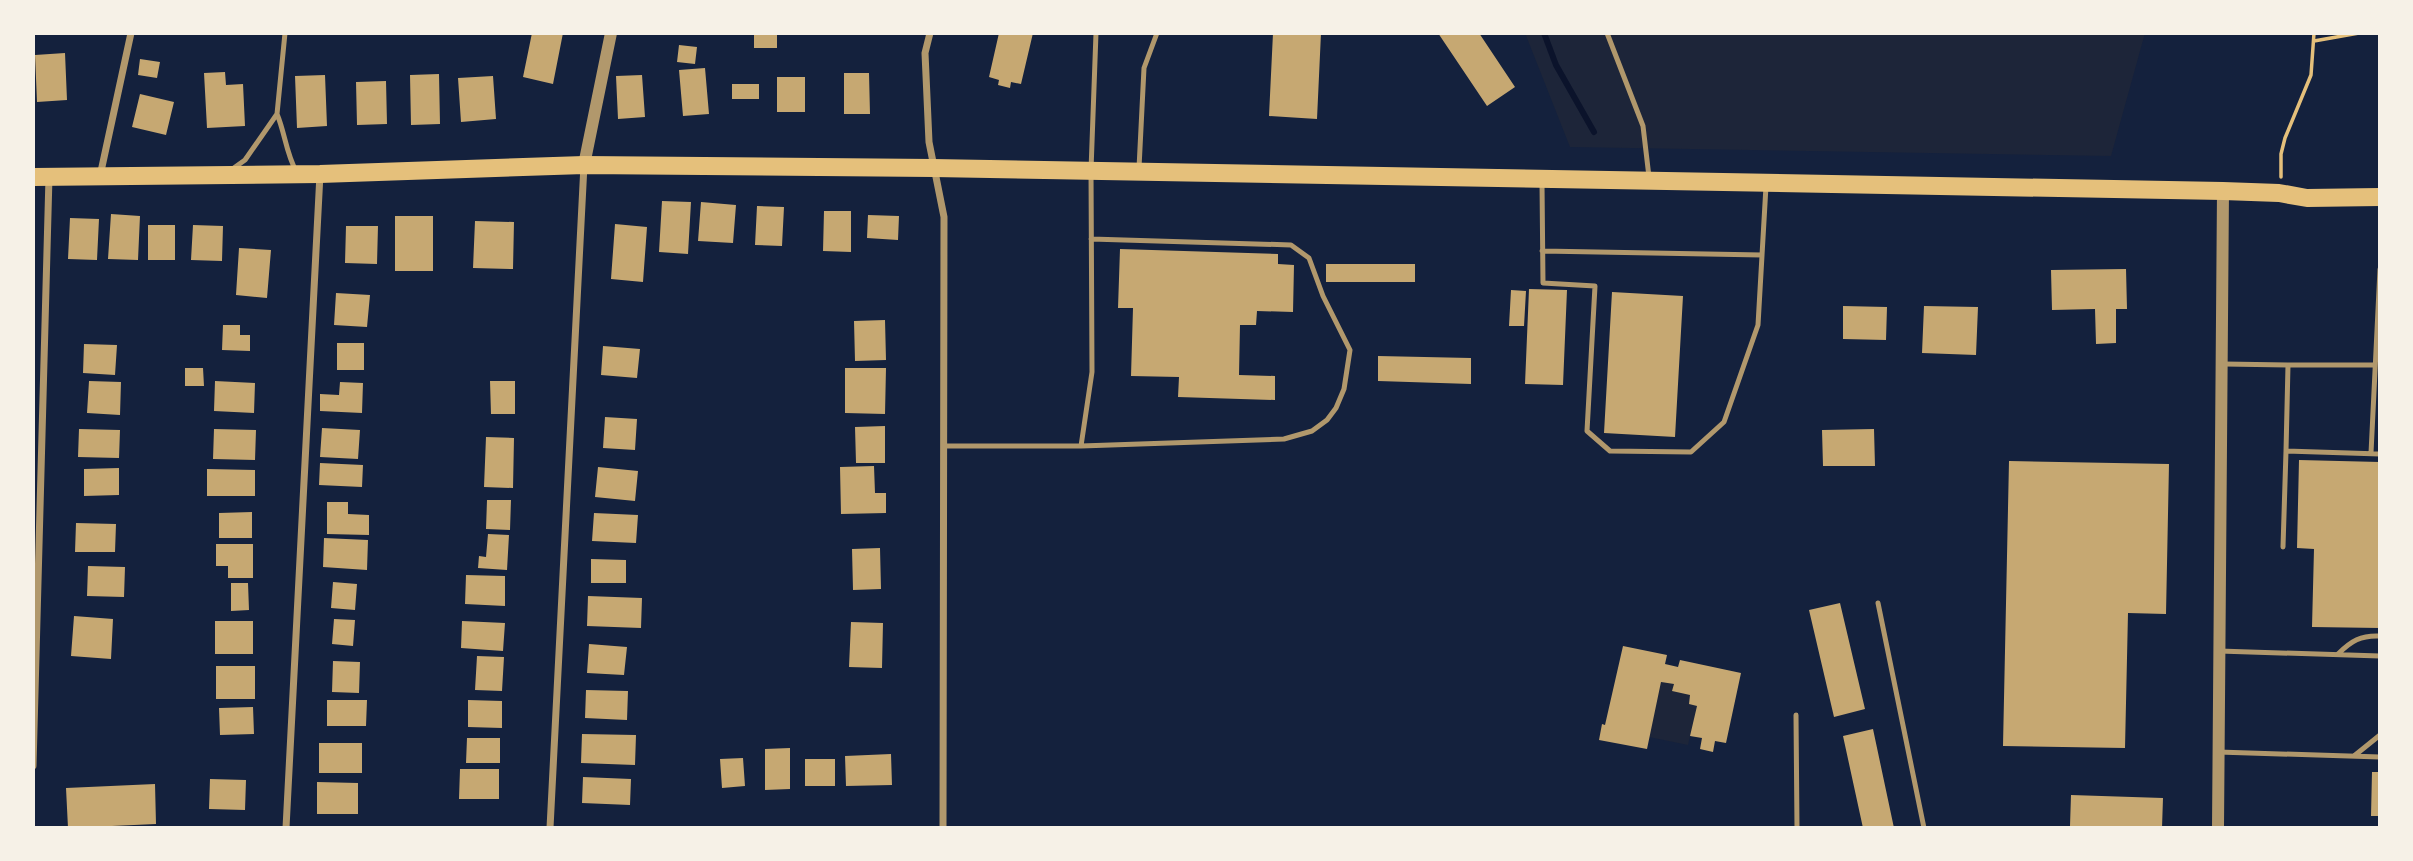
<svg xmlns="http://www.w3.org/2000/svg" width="2413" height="861" viewBox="0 0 2413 861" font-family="Montserrat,sans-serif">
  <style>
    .green { fill: #1d2539 }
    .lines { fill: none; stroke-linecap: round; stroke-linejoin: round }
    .stream { stroke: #0b132b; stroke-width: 6 }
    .building { fill: #c6a872 }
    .path { stroke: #e5c07b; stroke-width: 3.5 }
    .service { stroke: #b1986c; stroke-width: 5 }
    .minor { stroke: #b1986c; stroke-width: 7 }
    .tertiary { stroke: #b1986c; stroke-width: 12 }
    .primary { stroke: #e5c07b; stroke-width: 18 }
  </style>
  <rect width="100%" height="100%" fill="#14213d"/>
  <path class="green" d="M 1525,33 L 2145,33 L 2111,156 L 1570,147 Z
    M 1661,682 L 1674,684 L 1673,691 L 1690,695 L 1689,704 L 1697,706 L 1688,745 L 1649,737 Z"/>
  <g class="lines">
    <path class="stream" d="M 1544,33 L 1556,65 L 1594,132"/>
  </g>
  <path class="building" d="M 532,33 L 563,33 L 553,84 L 523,77 Z
    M 754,33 L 777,33 L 777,48 L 754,48 Z
    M 999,33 L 1033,33 L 1021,84 L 1011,82 L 1010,88 L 998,85 L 999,80 L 989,77 Z
    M 1273,33 L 1321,33 L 1317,119 L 1269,116 Z
    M 1438,33 L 1479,33 L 1515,87 L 1487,106 Z
    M 679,45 L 697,47 L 695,64 L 677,62 Z
    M 65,53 L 67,100 L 37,102 L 35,55 Z
    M 140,59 L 160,62 L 157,78 L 138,75 Z
    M 705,68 L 709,114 L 683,116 L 679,70 Z
    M 225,72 L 226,85 L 243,84 L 245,126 L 207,128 L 204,73 Z
    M 844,73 L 869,73 L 870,114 L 844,114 Z
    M 439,74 L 440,124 L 411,125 L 410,75 Z
    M 325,75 L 327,126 L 297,128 L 295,76 Z
    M 642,75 L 645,117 L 618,119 L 616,76 Z
    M 493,76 L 496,119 L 461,122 L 458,78 Z
    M 777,77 L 805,77 L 805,112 L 777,112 Z
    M 386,81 L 387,124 L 357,125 L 356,82 Z
    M 732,84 L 759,84 L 759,99 L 732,99 Z
    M 140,94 L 174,102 L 166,135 L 132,127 Z
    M 662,201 L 691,202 L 688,254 L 659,252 Z
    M 701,202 L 736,205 L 733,243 L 698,241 Z
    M 757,206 L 784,207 L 782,246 L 755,245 Z
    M 824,211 L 851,211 L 851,252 L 823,251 Z
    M 111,214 L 140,216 L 138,260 L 108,259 Z
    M 868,215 L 899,216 L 898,240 L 867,238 Z
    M 395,216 L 433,216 L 433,271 L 395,271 Z
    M 70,218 L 99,219 L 97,260 L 68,259 Z
    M 475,221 L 514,222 L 513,269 L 473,268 Z
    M 615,224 L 647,227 L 643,282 L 611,279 Z
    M 148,225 L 175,225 L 175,260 L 148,260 Z
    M 193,225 L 223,226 L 222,261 L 191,260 Z
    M 346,226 L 378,226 L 377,264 L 345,263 Z
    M 239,248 L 271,250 L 267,298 L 236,295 Z
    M 1120,249 L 1278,254 L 1278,264 L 1294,265 L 1293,312 L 1257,311 L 1256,325 L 1240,325 L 1239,375 L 1275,376 L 1275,400 L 1178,397 L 1179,377 L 1131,376 L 1133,308 L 1118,308 Z
    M 1326,264 L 1415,264 L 1415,282 L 1326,282 Z
    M 2126,269 L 2127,309 L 2116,309 L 2116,343 L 2096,344 L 2095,309 L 2052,310 L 2051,270 Z
    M 1529,289 L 1567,290 L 1563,385 L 1525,384 Z
    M 1511,290 L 1526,291 L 1524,326 L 1509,326 Z
    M 1612,292 L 1683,296 L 1675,437 L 1604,433 Z
    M 336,293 L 370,295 L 367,327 L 334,325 Z
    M 1843,306 L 1887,307 L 1886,340 L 1843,339 Z
    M 1924,306 L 1978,307 L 1976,355 L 1922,353 Z
    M 885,320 L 886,360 L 855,361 L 854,321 Z
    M 223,325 L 240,325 L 240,335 L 250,335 L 250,351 L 222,350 Z
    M 337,343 L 364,343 L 364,370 L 337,370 Z
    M 84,344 L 117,345 L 115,375 L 83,373 Z
    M 603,346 L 640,349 L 637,378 L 601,375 Z
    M 1378,356 L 1471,358 L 1471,384 L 1378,381 Z
    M 185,368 L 203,368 L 204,386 L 185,386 Z
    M 845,368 L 886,368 L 885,414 L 845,413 Z
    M 89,381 L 121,382 L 120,415 L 87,413 Z
    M 215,381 L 255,383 L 254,413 L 214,411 Z
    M 490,381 L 515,381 L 515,414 L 491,414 Z
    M 340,382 L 363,383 L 362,413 L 320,411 L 320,394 L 339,395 Z
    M 605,417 L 637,419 L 635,450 L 603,448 Z
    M 885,426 L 885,463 L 856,463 L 855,427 Z
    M 322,428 L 360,430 L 358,459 L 320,457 Z
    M 79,429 L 120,430 L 119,458 L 78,457 Z
    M 214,429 L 256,430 L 255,460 L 213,459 Z
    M 1874,429 L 1875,466 L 1823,466 L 1822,430 Z
    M 486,437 L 514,438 L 513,488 L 484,487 Z
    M 2299,460 L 2380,462 L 2380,628 L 2312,627 L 2314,549 L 2297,548 Z
    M 2009,461 L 2169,464 L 2166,614 L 2128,613 L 2125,748 L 2003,746 Z
    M 320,463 L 363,465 L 362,487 L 319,485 Z
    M 874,466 L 875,493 L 886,493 L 886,513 L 841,514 L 840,467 Z
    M 598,467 L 638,471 L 635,501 L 595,497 Z
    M 119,468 L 119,495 L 84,496 L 84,469 Z
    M 207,469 L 255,470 L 255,496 L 207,496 Z
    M 487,500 L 511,500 L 510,530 L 486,529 Z
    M 327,502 L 348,502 L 348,514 L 369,515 L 369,535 L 327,534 Z
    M 252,512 L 252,538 L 219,538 L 219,513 Z
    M 594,513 L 638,515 L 636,543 L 592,541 Z
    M 76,523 L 116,524 L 115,552 L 75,552 Z
    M 488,534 L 509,535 L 507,570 L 478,568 L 479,556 L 486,557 Z
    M 324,538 L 368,540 L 367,570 L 323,567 Z
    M 216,544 L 253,544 L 253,578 L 228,578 L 228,566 L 216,566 Z
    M 880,548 L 881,589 L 853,590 L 852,549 Z
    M 591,559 L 626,560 L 626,583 L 591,583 Z
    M 88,566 L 125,567 L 124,597 L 87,596 Z
    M 466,575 L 505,576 L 505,606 L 465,604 Z
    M 333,582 L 357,584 L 355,610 L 331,608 Z
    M 231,583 L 248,583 L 249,610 L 231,611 Z
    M 588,596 L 642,598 L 641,628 L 587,626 Z
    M 1840,603 L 1865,709 L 1834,717 L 1809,610 Z
    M 74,616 L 113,619 L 111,659 L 71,656 Z
    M 334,619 L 355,620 L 353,646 L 332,644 Z
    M 215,621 L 253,621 L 253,654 L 215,654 Z
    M 462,621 L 505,623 L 503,651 L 461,648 Z
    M 851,622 L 883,623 L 882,668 L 849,667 Z
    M 589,644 L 627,647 L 624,675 L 587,673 Z
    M 1623,646 L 1667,655 L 1665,664 L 1678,667 L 1680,660 L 1741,673 L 1726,743 L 1715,741 L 1713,752 L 1700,749 L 1702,738 L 1690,736 L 1697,706 L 1689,704 L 1690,695 L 1672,691 L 1674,684 L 1661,682 L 1647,749 L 1599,740 L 1602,724 L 1605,725 Z
    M 477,656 L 504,657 L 502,691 L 475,690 Z
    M 333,661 L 360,662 L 359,693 L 332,692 Z
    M 216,666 L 255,666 L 255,699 L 216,699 Z
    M 586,690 L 628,691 L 627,720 L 585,718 Z
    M 327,700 L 367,700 L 366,726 L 327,726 Z
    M 468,700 L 502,701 L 502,728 L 468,727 Z
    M 253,707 L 254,734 L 220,735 L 219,708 Z
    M 1873,729 L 1894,828 L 1863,828 L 1843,736 Z
    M 582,734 L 636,735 L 635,765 L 581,763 Z
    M 467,738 L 500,738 L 500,763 L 466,763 Z
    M 319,743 L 362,743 L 362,773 L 319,773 Z
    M 790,748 L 790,789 L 765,790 L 765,749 Z
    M 891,754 L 892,785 L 846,786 L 845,756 Z
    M 743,758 L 745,786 L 722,788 L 720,759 Z
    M 805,759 L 835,759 L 835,786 L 805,786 Z
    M 460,769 L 499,769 L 499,799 L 459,799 Z
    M 2372,772 L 2380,772 L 2380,816 L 2371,816 Z
    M 583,777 L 631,779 L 630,805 L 582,803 Z
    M 210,779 L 246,780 L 245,810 L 209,809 Z
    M 317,782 L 358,783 L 358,814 L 317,814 Z
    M 155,784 L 156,824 L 68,828 L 66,788 Z
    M 2071,795 L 2163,798 L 2162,828 L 2070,826 Z"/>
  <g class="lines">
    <path class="path" d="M 2314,41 L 2359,33
      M 2281,177 L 2281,154 L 2285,138 L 2311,75 L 2314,33"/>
    <path class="service" d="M 1607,33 L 1643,126 L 1649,177
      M 277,114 L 285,33
      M 1139,168 L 1144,68 L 1157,33
      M 231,170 L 245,160 L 277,114 C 285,133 286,153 296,171
      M 1542,183 L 1543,283 L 1595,286 L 1587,431 L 1610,451 L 1691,452 L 1724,422 L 1758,325 L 1766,186
      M 1542,251 L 1762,255
      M 2224,364 L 2288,365 L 2286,451
      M 2288,365 L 2375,365
      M 944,446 L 1081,446 L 1284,439 L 1312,431 L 1327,420 L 1336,408 L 1344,389 L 1350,350 L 1323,296 L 1309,258 L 1291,245 L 1091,239
      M 1081,446 L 1092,372 L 1091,170 L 1096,33
      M 2371,453 L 2380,269
      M 2283,547 L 2286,451 L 2380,454
      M 1878,603 L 1924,828
      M 2219,651 L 2380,656
      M 2338,654 C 2351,641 2361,635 2380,636
      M 1796,715 L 1797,828
      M 2218,752 L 2380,757
      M 2354,756 L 2380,735"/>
    <path class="minor" d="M 930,33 L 925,53 L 929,142 L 944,217 L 943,828
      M 100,176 L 131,33
      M 33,766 L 49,177
      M 286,828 L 320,174
      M 550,828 L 584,165"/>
    <path class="tertiary" d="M 584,165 L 611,33
      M 2218,828 L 2223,191"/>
    <path class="primary" d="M 33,177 L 320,174 L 584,165 L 933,168 L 2223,191 L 2279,193 L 2307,198 L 2380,197"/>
  </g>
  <rect width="2413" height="861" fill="none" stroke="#f6f1e7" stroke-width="70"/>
</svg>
